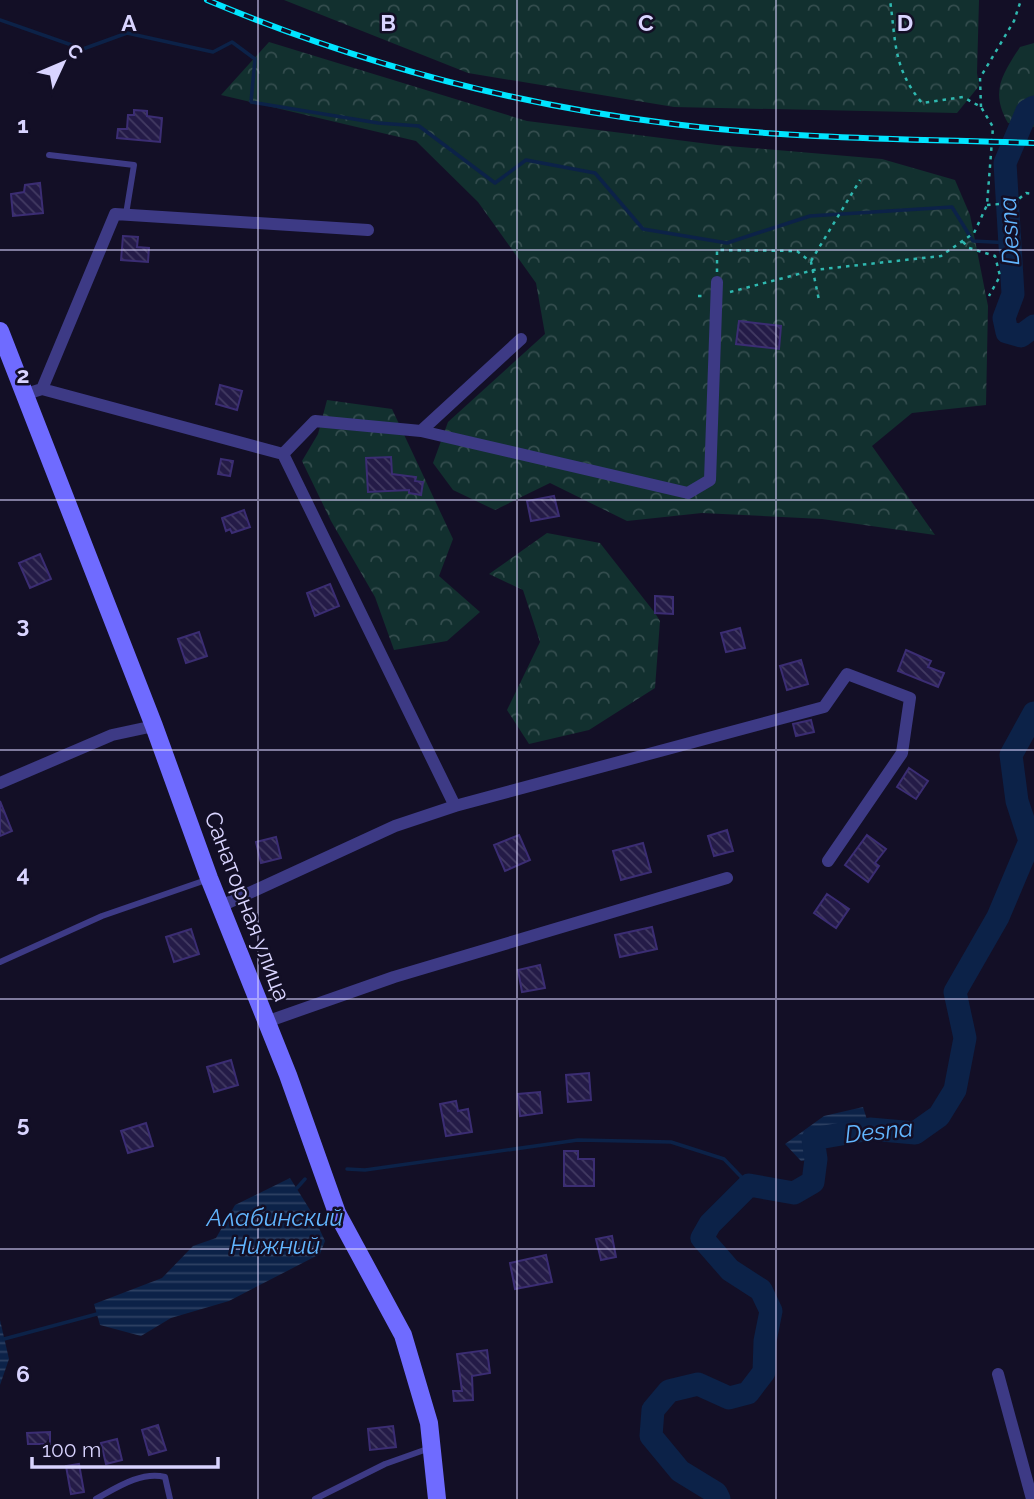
<svg xmlns="http://www.w3.org/2000/svg" width="1034" height="1499" viewBox="0 0 1034 1499" font-family="Raleway,sans-serif">
  <style>
    .forest { fill: url(#forest-crowns) }
    .water { fill: url(#water-rules) }
    .lines { fill: none; stroke-linecap: round; stroke-linejoin: round }
    .stream { stroke: #0c2248; stroke-width: 3.5 }
    .river { stroke: #0c2248; stroke-width: 23 }
    .building { fill: url(#building-back-hatch); stroke: #3b2d73; stroke-width: 2 }
    .path { stroke: #2fb8b0; stroke-width: 2.5; stroke-dasharray: 3.5 5; stroke-linecap: butt }
    .lane { stroke: #3d3a85; stroke-width: 6 }
    .street { stroke: #3d3a85; stroke-width: 12 }
    .secondary { stroke: #6f6bff; stroke-width: 18 }
    .rail-casing { stroke: #00e5ff; stroke-width: 6 }
    .rail { stroke: #130f26; stroke-width: 3.5; stroke-dasharray: 10; stroke-linecap: butt }
    .grid { fill: none; stroke: #d9d4ff; stroke-width: 2; stroke-opacity: 0.55 }
    .labels { text-anchor: middle; dominant-baseline: central; stroke-width: 5; stroke-linejoin: round; paint-order: stroke }
    .street-label { font-size: 23px; fill: #d9d4ff; stroke: #130f26 }
    .water-label { font-size: 24px; font-style: italic; fill: #62b6ff; stroke: #130f26 }
    .grid-label { font-size: 23px; text-anchor: middle; font-weight: bold; fill: #d9d4ff; stroke: #130f26; stroke-width: 5; stroke-linejoin: round; paint-order: stroke }
  </style>
  <defs>
    <pattern id="forest-crowns" width="20" height="18" patternUnits="userSpaceOnUse" patternTransform="scale(1.75)"><rect width="20" height="18" fill="#12302f"/><path d="M2 6a3 3 0 1 1 6 0M12 15a3 3 0 1 1 6 0" fill="none" stroke="#344d4e"/></pattern>
    <pattern id="water-rules" width="6" height="5" patternUnits="userSpaceOnUse" patternTransform="scale(1.75)"><rect width="6" height="5" fill="#0c2248"/><path d="M0 2.5h6" fill="none" stroke="#2f4163"/></pattern>
    <pattern id="building-back-hatch" width="6" height="6" patternUnits="userSpaceOnUse" patternTransform="scale(1.75)"><rect width="6" height="6" fill="#241b47"/><path d="M-1 5l2 2M0 0l6 6M5-1l2 2" fill="none" stroke="#433b63"/></pattern>
  </defs>
  <rect width="100%" height="100%" fill="#130f26"/>
  <path class="forest" d="M 284,0 L 979,0 L 977,73 L 979,86 L 957,113 L 674,107 L 468,73 Z
    M 269,42 L 527,121 L 717,145 L 882,159 L 955,180 L 970,215 L 988,306 L 986,405 L 912,413 L 872,446 L 935,535 L 822,519 L 702,513 L 627,521 L 550,483 L 495,510 L 453,490 L 433,463 L 448,422 L 545,334 L 536,283 L 478,202 L 416,141 L 221,95 Z
    M 1034,43 L 1034,127 L 1008,123 C 990,92 1002,75 1020,47 Z
    M 327,400 L 392,409 L 453,539 L 439,576 L 480,612 L 447,641 L 394,650 L 375,597 L 331,521 L 302,461 L 318,434 Z
    M 547,533 L 600,543 L 655,613 L 660,621 L 655,688 L 589,730 L 529,744 L 507,710 L 540,642 L 523,590 L 489,574 Z"/>
  <path class="water" d="M 863,1107 L 870,1129 L 813,1139 L 816,1159 L 801,1161 L 785,1144 L 824,1116 Z
    M 290,1178 L 312,1213 L 325,1241 L 320,1254 L 229,1301 L 171,1318 L 141,1336 L 100,1325 L 94,1304 L 162,1278 L 193,1246 L 216,1238 L 235,1205 Z
    M 0,1320 L 9,1359 L 0,1385 Z"/>
  <g class="lines">
    <path class="stream" d="M 0,20 L 83,49 L 127,33 L 213,52 L 232,42 L 255,59 L 251,102 L 378,123 L 419,126 L 495,183 L 526,160 L 595,173 L 643,229 L 727,243 L 810,216 L 952,207 L 973,241 L 1011,243
      M 347,1169 L 365,1170 L 578,1140 L 671,1142 L 724,1159 L 749,1185
      M 297,1188 L 305,1179
      M 4,1339 L 97,1314"/>
    <path class="river" d="M 1034,107 L 1027,111 L 1005,163 L 1013,294 L 1004,318 L 1007,332 L 1021,336 L 1034,326
      M 719,1499 L 716,1493 L 680,1471 L 651,1436 L 653,1410 L 669,1391 L 698,1384 L 729,1398 L 748,1393 L 764,1372 L 765,1341 L 771,1311 L 761,1290 L 730,1270 L 702,1238 L 710,1224 L 749,1185 L 794,1193 L 813,1182 L 816,1159 L 813,1139 L 870,1129 L 915,1133 L 939,1116 L 955,1090 L 965,1038 L 955,992 L 998,917 L 1030,841 L 1017,801 L 1011,755 L 1034,713"/>
  </g>
  <path class="building" d="M 134,110 L 147,111 L 147,116 L 162,118 L 160,142 L 117,138 L 118,129 L 127,129 L 128,115 L 134,115 Z
    M 40,183 L 43,213 L 13,216 L 11,194 L 24,192 L 25,185 Z
    M 123,236 L 138,237 L 137,247 L 149,248 L 148,262 L 121,260 Z
    M 739,321 L 781,326 L 779,349 L 736,344 Z
    M 220,385 L 242,391 L 237,410 L 216,404 Z
    M 391,457 L 392,474 L 416,477 L 415,481 L 423,482 L 421,495 L 409,493 L 409,490 L 368,492 L 366,458 Z
    M 221,459 L 233,461 L 230,476 L 218,474 Z
    M 554,496 L 559,516 L 531,521 L 527,501 Z
    M 244,510 L 250,527 L 232,533 L 230,529 L 226,531 L 222,518 Z
    M 40,554 L 51,579 L 30,588 L 19,563 Z
    M 330,584 L 339,606 L 315,616 L 307,593 Z
    M 655,596 L 673,597 L 673,614 L 655,613 Z
    M 740,628 L 745,648 L 726,652 L 721,633 Z
    M 199,632 L 207,656 L 186,663 L 178,639 Z
    M 906,650 L 931,661 L 928,667 L 944,673 L 938,687 L 898,671 Z
    M 801,660 L 808,684 L 787,690 L 780,666 Z
    M 811,720 L 814,732 L 796,736 L 793,724 Z
    M 909,768 L 928,781 L 916,799 L 897,787 Z
    M 0,801 L 12,831 L 0,836 Z
    M 727,830 L 733,851 L 714,856 L 708,836 Z
    M 519,835 L 530,860 L 505,871 L 494,845 Z
    M 867,835 L 886,849 L 875,863 L 879,866 L 868,882 L 845,865 Z
    M 276,837 L 281,858 L 261,863 L 256,842 Z
    M 643,843 L 651,872 L 621,880 L 613,851 Z
    M 827,894 L 849,909 L 836,928 L 814,913 Z
    M 652,927 L 657,949 L 620,957 L 615,935 Z
    M 191,929 L 199,954 L 174,962 L 166,937 Z
    M 540,965 L 545,988 L 522,992 L 518,970 Z
    M 231,1060 L 238,1085 L 214,1092 L 207,1067 Z
    M 589,1073 L 591,1100 L 568,1102 L 566,1075 Z
    M 540,1092 L 542,1113 L 520,1116 L 518,1094 Z
    M 456,1101 L 458,1111 L 468,1109 L 472,1132 L 446,1136 L 440,1104 Z
    M 146,1123 L 153,1146 L 128,1153 L 121,1131 Z
    M 564,1151 L 578,1151 L 578,1159 L 594,1159 L 594,1186 L 564,1186 Z
    M 612,1236 L 616,1257 L 601,1260 L 596,1239 Z
    M 546,1255 L 552,1282 L 515,1289 L 510,1263 Z
    M 487,1350 L 490,1373 L 472,1376 L 473,1400 L 454,1401 L 453,1391 L 462,1391 L 457,1354 Z
    M 158,1425 L 166,1450 L 149,1455 L 142,1430 Z
    M 393,1426 L 396,1447 L 370,1450 L 368,1429 Z
    M 50,1432 L 50,1444 L 28,1444 L 27,1433 Z
    M 117,1439 L 122,1460 L 106,1464 L 101,1443 Z
    M 79,1464 L 84,1492 L 71,1494 L 66,1466 Z"/>
  <g class="lines">
    <path class="path" d="M 981,107 L 980,78 L 1014,21 L 1021,0
      M 987,205 L 1014,203 L 1026,193 L 1034,194
      M 963,242 L 969,248 L 995,256 L 1000,276 L 989,296
      M 811,261 L 860,180
      M 717,272 L 717,250 L 797,251 L 811,262 L 819,300
      M 730,292 L 814,270 L 941,256 L 974,233 L 987,205 L 993,127 L 981,107 L 963,97 L 922,103 C 893,68 896,42 890,0
      M 698,296 L 706,296"/>
    <path class="lane" d="M 49,155 L 134,165 L 126,214
      M 0,962 L 102,916 L 206,880
      M 96,1499 C 116,1488 141,1471 165,1477 L 170,1499
      M 315,1499 L 385,1464 L 430,1448"/>
    <path class="street" d="M 42,389 L 115,214 L 368,230
      M 23,395 L 42,389 L 283,454 L 455,806
      M 421,431 L 688,493 L 710,480 L 717,282
      M 283,454 L 315,421 L 421,431 L 521,339
      M 0,783 L 112,735 L 154,726
      M 221,906 L 395,826 L 455,806 L 824,707 L 847,674 L 910,698 L 902,753 L 828,861
      M 266,1022 L 394,977 L 727,878
      M 998,1374 L 1032,1499"/>
    <path class="secondary" d="M 0,331 L 154,726 L 209,878 L 288,1075 L 337,1213 L 403,1335 L 429,1423 L 437,1499"/>
    <g class="rail-casing">
      <path id="rail" d="M 207,0 C 355,62 514,105 673,124 C 793,139 914,139 1034,143"/>
    </g>
    <use href="#rail" class="rail"/>
  </g>
  <path class="grid" d="M 258,0 L 258,1499M 517,0 L 517,1499M 776,0 L 776,1499M 0,250 L 1034,250M 0,500 L 1034,500M 0,750 L 1034,750M 0,999 L 1034,999M 0,1249 L 1034,1249"/>
  <g class="labels">
    <g class="street-label">
      <text transform="translate(248 906) rotate(69)">Санаторная улица</text>
    </g>
    <g class="water-label">
      <text transform="translate(1009 231) rotate(-93)">Desna</text>
      <text transform="translate(879 1131) rotate(-6)">Desna</text>
      <text x="275" y="1217">Алабинский<tspan x="275" dy="28">Нижний</tspan></text>
    </g>
  </g>
  <g class="grid-label">
    <text x="129" y="31">A</text>
    <text x="388" y="31">B</text>
    <text x="646" y="31">C</text>
    <text x="905" y="31">D</text>
    <text x="23" y="133">1</text>
    <text x="23" y="383">2</text>
    <text x="23" y="633">3</text>
    <text x="23" y="882">4</text>
    <text x="23" y="1132">5</text>
    <text x="23" y="1382">6</text>
  </g>
  <g transform="translate(63 63) rotate(46)" stroke="#130f26" stroke-width="5" paint-order="stroke">
  <path d="M0-5L12 26L0 18L-12 26Z" fill="#d9d4ff"/>
  <text y="-10" font-size="19" font-weight="bold" text-anchor="middle" fill="#d9d4ff">С</text>
  </g>
  <path d="M32 1457v10h186v-10" fill="none" stroke="#d9d4ff" stroke-width="3.5"/>
  <text x="42" y="1457" font-size="21" fill="#d9d4ff" stroke="#130f26" stroke-width="5" paint-order="stroke">100 m</text>
</svg>
